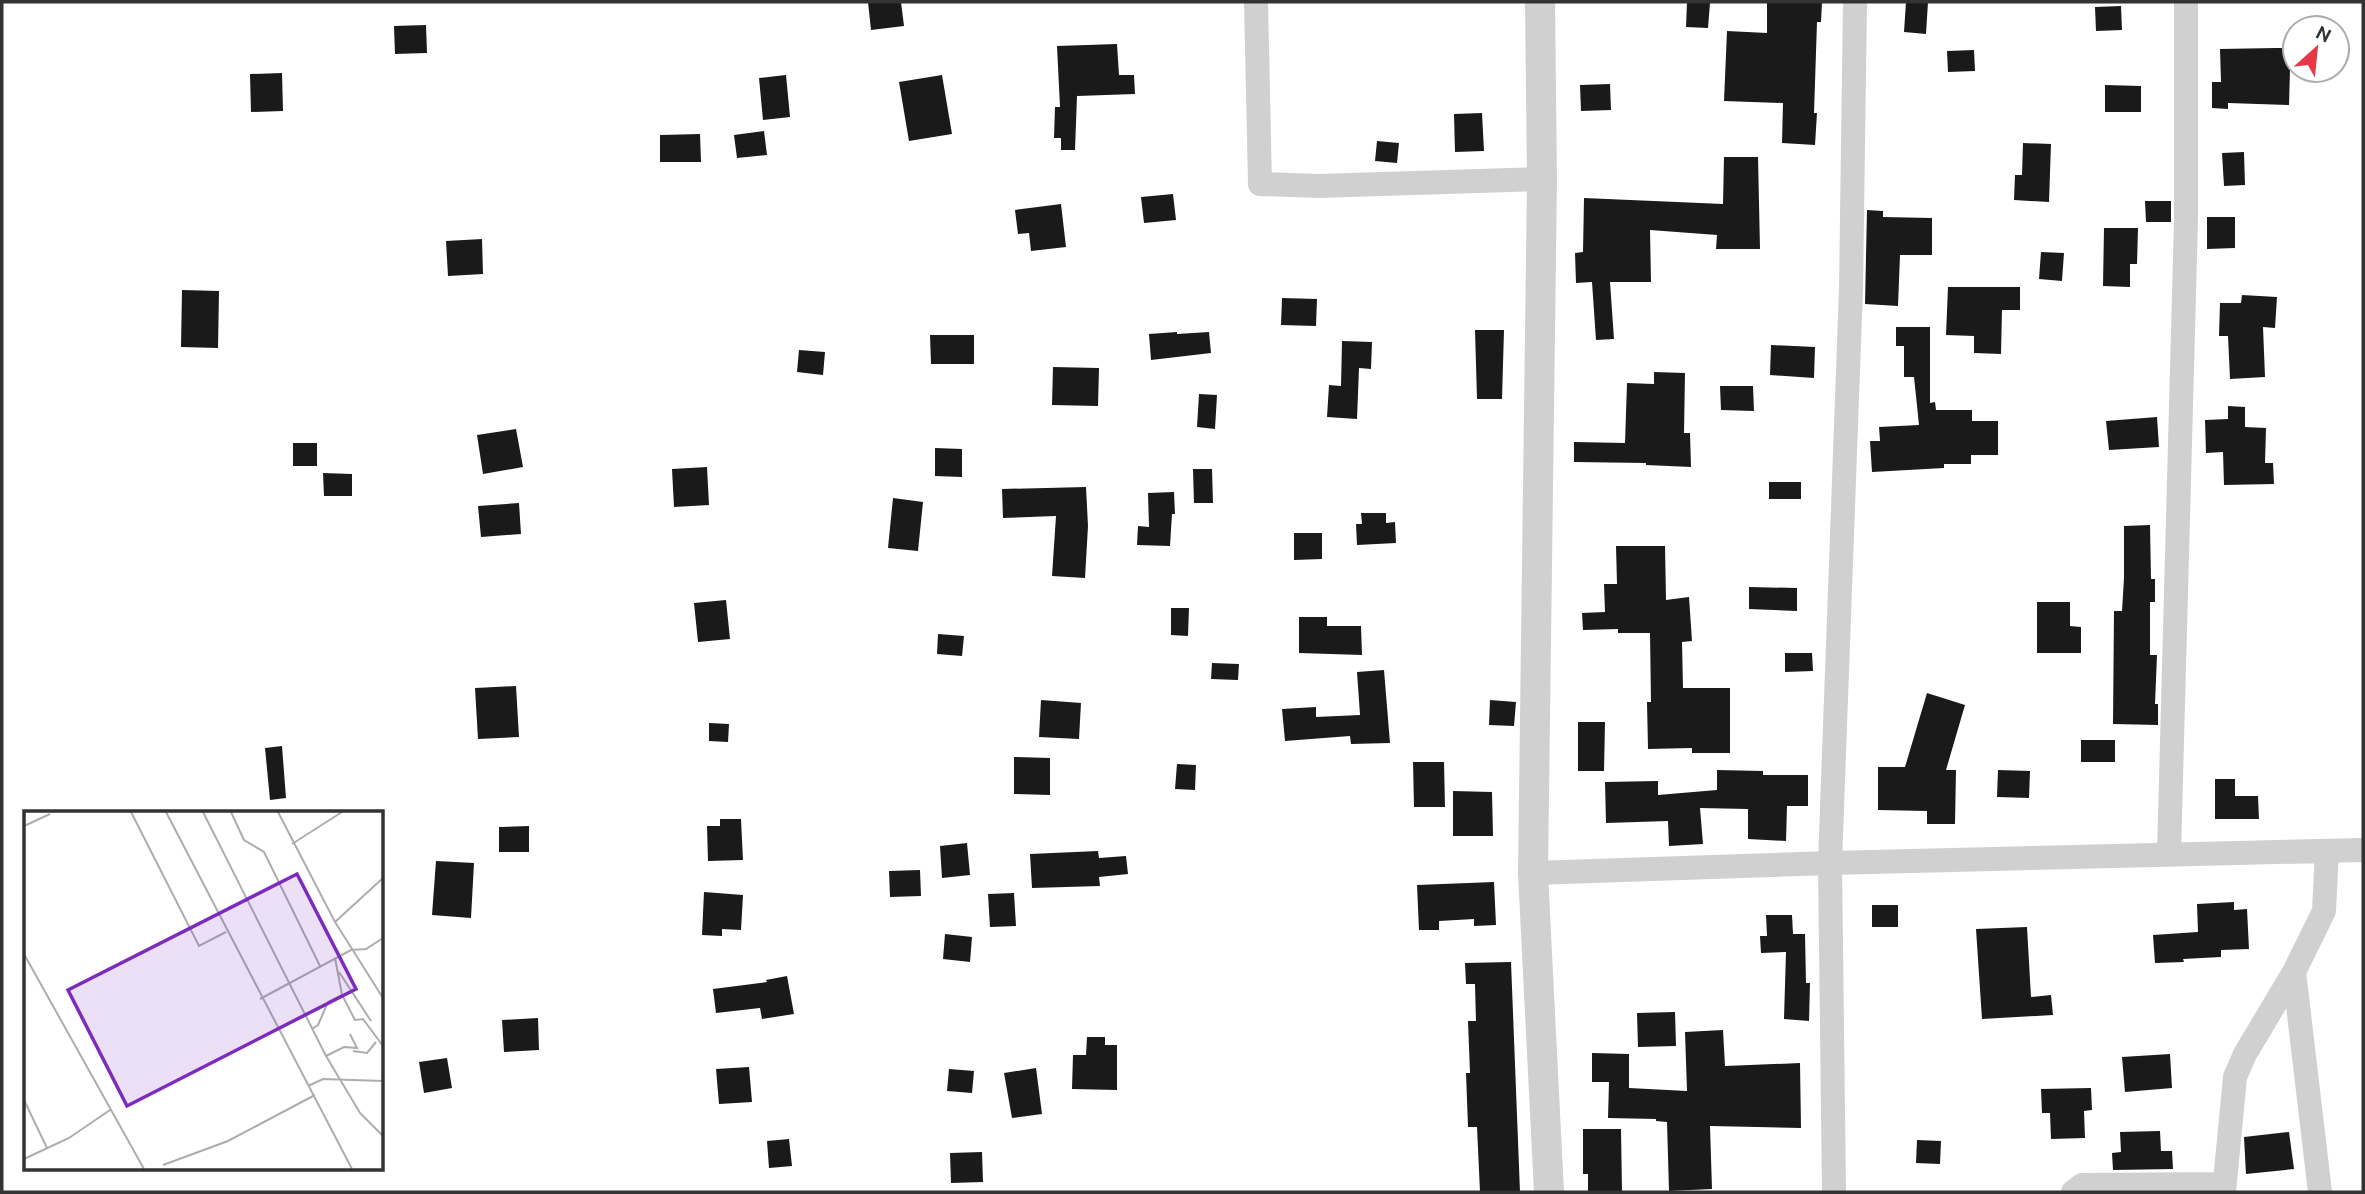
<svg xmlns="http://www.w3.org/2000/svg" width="2365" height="1194" viewBox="0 0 2365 1194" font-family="Ubuntu,sans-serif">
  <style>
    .building { fill: #1a1a1a }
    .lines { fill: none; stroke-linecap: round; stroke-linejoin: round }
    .minor { stroke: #d0d0d0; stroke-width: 24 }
    .tertiary { stroke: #d0d0d0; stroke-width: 30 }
    .inset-road { fill: none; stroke: #adadad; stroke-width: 2 }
    .view { fill: #7b2cbf; fill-opacity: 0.15; stroke: #7b2cbf; stroke-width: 3.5 }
    .inset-edge { fill: none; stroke: #333; stroke-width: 3.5 }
  </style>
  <rect width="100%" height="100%" fill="#fff"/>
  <path class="building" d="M 868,2 L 901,2 L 904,26 L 871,30 Z
    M 1687,2 L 1710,3 L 1708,28 L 1686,27 Z
    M 1767,2 L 1822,2 L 1821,22 L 1817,22 L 1814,113 L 1817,113 L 1815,145 L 1782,143 L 1783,103 L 1724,101 L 1727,31 L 1767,33 Z
    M 1906,2 L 1928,2 L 1926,34 L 1904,32 Z
    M 2121,6 L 2122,30 L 2096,31 L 2095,7 Z
    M 426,25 L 427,53 L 395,54 L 394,26 Z
    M 1117,44 L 1119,75 L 1134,75 L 1135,94 L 1077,96 L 1075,150 L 1061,150 L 1061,138 L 1054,138 L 1055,107 L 1060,107 L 1057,46 Z
    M 2276,48 L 2295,48 L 2295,70 L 2290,70 L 2289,105 L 2228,103 L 2228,109 L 2212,108 L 2212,82 L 2221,82 L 2220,49 Z
    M 1974,50 L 1975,71 L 1948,72 L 1947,51 Z
    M 282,73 L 283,111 L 251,112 L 250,74 Z
    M 786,75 L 790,117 L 763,120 L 759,78 Z
    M 942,75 L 952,134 L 909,141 L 899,82 Z
    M 1610,84 L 1611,110 L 1581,111 L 1580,85 Z
    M 2105,85 L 2141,86 L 2141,112 L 2105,112 Z
    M 1482,113 L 1484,151 L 1455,152 L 1454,114 Z
    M 764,131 L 767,155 L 737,158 L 734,135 Z
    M 700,134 L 701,162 L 660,162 L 660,135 Z
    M 1377,141 L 1399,143 L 1397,163 L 1375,161 Z
    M 2023,143 L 2051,144 L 2049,202 L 2014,200 L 2015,175 L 2022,175 Z
    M 2244,152 L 2245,185 L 2224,186 L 2222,153 Z
    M 1724,157 L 1758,157 L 1760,249 L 1716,249 L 1717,235 L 1650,230 L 1651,282 L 1610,282 L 1614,339 L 1596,340 L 1592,282 L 1576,283 L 1575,253 L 1583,252 L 1584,198 L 1723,204 Z
    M 1173,194 L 1176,220 L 1144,223 L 1141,197 Z
    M 2145,201 L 2171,201 L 2171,222 L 2146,222 Z
    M 1061,204 L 1066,247 L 1031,251 L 1029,233 L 1018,234 L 1015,210 Z
    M 1867,210 L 1883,211 L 1883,217 L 1932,218 L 1932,255 L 1900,255 L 1898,306 L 1865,304 Z
    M 2207,217 L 2235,217 L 2235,248 L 2207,249 Z
    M 2104,228 L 2138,228 L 2137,264 L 2130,264 L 2130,287 L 2103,286 Z
    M 482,239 L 483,274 L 448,276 L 446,241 Z
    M 2041,252 L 2064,253 L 2062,281 L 2039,279 Z
    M 1948,287 L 2020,287 L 2020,310 L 2002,310 L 2001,354 L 1974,353 L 1974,336 L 1946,335 Z
    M 182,290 L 219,291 L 218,348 L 181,347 Z
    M 2242,295 L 2277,297 L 2275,328 L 2263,327 L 2265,377 L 2230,379 L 2228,336 L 2219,336 L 2220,303 L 2241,303 Z
    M 1282,298 L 1317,299 L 1316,326 L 1281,325 Z
    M 1896,327 L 1930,327 L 1930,403 L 1935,402 L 1936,410 L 1972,410 L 1972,421 L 1998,421 L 1998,455 L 1971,455 L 1971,464 L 1944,464 L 1944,468 L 1872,472 L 1870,441 L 1880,441 L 1879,427 L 1919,425 L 1914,377 L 1904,377 L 1904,346 L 1896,346 Z
    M 1475,330 L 1504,330 L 1502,399 L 1477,399 Z
    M 1177,332 L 1177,334 L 1209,332 L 1211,353 L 1151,360 L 1149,334 Z
    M 930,335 L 974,335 L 974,364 L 931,364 Z
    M 1342,341 L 1372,342 L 1371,369 L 1359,368 L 1357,419 L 1327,417 L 1329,385 L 1341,386 Z
    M 1771,345 L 1815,347 L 1814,378 L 1770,375 Z
    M 799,350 L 825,352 L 823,375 L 797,372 Z
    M 1053,367 L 1099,368 L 1098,406 L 1052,405 Z
    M 1654,372 L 1685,373 L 1684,433 L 1690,433 L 1691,467 L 1646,465 L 1646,463 L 1574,462 L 1574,442 L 1625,443 L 1627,383 L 1654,384 Z
    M 1720,386 L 1753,386 L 1754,411 L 1721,410 Z
    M 1199,394 L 1217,395 L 1215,429 L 1197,427 Z
    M 2228,406 L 2245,407 L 2245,427 L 2266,428 L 2265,463 L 2273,463 L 2274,484 L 2224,485 L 2223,452 L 2206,453 L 2205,420 L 2228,419 Z
    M 2157,417 L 2159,447 L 2109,450 L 2106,421 Z
    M 516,429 L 523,467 L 483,474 L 477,435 Z
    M 293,443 L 317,443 L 317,466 L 293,466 Z
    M 935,448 L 962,449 L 962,477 L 935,476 Z
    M 707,467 L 709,505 L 674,507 L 672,469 Z
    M 1193,469 L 1212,469 L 1213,503 L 1194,503 Z
    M 323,473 L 352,474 L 352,496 L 324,496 Z
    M 1769,482 L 1801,482 L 1801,499 L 1769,499 Z
    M 1086,487 L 1088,526 L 1085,578 L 1052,576 L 1056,516 L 1003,518 L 1002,489 Z
    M 1174,492 L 1175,514 L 1172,514 L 1170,546 L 1137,545 L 1138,526 L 1149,527 L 1148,493 Z
    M 893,498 L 923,502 L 918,551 L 888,548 Z
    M 519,503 L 521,534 L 481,537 L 478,506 Z
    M 1361,513 L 1386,513 L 1386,523 L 1395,522 L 1396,543 L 1357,545 L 1356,524 L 1362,524 Z
    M 2150,525 L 2151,579 L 2155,579 L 2155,602 L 2150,602 L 2150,655 L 2157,655 L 2155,704 L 2158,704 L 2158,725 L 2113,724 L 2114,611 L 2122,611 L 2124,578 L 2124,526 Z
    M 1294,533 L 1322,533 L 1322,559 L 1294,560 Z
    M 1616,546 L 1665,546 L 1666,600 L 1689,597 L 1692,641 L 1682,642 L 1683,688 L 1730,688 L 1730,753 L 1692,753 L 1692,748 L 1648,749 L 1647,702 L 1651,702 L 1650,633 L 1618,633 L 1618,629 L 1583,630 L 1582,613 L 1605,612 L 1604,584 L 1617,584 Z
    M 1749,587 L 1797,588 L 1797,611 L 1749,609 Z
    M 726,600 L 730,639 L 698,642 L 694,603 Z
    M 2037,602 L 2070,602 L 2070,626 L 2081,627 L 2081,653 L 2037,653 Z
    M 1171,608 L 1189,608 L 1188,636 L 1171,635 Z
    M 1299,617 L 1327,617 L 1327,626 L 1361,626 L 1362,655 L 1299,653 Z
    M 938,634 L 964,636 L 962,656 L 937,654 Z
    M 1785,653 L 1812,653 L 1813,671 L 1785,672 Z
    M 1212,663 L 1239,664 L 1238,680 L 1211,679 Z
    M 1384,670 L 1390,743 L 1351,744 L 1350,736 L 1285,741 L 1282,709 L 1316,707 L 1316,717 L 1360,715 L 1357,672 Z
    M 516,686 L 519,737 L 478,739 L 475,688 Z
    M 1927,693 L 1965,705 L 1946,770 L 1956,770 L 1955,824 L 1927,824 L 1927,811 L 1878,810 L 1878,767 L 1905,767 Z
    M 1041,700 L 1081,703 L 1079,739 L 1039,737 Z
    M 1490,700 L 1516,702 L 1514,726 L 1489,725 Z
    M 1578,722 L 1605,722 L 1604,771 L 1578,771 Z
    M 709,723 L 729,724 L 728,742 L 709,741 Z
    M 2081,740 L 2115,740 L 2115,762 L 2081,762 Z
    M 282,746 L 286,798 L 270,800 L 265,748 Z
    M 1014,757 L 1050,758 L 1050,795 L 1014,794 Z
    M 1413,762 L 1444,762 L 1445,807 L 1414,807 Z
    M 1177,764 L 1196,765 L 1195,790 L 1175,789 Z
    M 1717,770 L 1763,771 L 1763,775 L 1808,775 L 1808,806 L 1787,806 L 1786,841 L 1748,839 L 1748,809 L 1700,808 L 1703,844 L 1669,846 L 1668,821 L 1606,823 L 1605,782 L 1658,781 L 1658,795 L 1717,790 Z
    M 1998,770 L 2030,771 L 2029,798 L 1997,797 Z
    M 2215,779 L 2235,779 L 2235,796 L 2258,796 L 2259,819 L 2215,819 Z
    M 1453,791 L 1492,792 L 1493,836 L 1453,836 Z
    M 720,819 L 741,819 L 743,860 L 708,861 L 707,826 L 720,826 Z
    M 529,826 L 529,852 L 499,852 L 499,827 Z
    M 967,843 L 970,875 L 942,878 L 940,846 Z
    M 1098,851 L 1099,858 L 1126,856 L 1128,874 L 1099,877 L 1100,886 L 1032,888 L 1030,854 Z
    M 436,861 L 474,863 L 471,918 L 432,915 Z
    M 920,870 L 921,896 L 890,897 L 889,871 Z
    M 1494,882 L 1496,925 L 1474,926 L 1474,919 L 1439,921 L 1439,930 L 1419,930 L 1417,885 Z
    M 704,892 L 743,895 L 741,930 L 722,929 L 722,936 L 702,935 Z
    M 1014,893 L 1016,926 L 990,927 L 988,894 Z
    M 2234,902 L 2234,910 L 2247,909 L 2249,949 L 2221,950 L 2221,957 L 2183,959 L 2184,962 L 2155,963 L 2153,935 L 2198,932 L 2197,904 Z
    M 1872,905 L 1898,905 L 1898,927 L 1872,927 Z
    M 1766,915 L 1792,915 L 1793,934 L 1805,934 L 1806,983 L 1810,983 L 1809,1021 L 1784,1019 L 1786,952 L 1761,953 L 1760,936 L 1767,936 Z
    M 2027,927 L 2031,997 L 2051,995 L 2053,1015 L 1982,1019 L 1976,929 Z
    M 945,934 L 972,937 L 970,962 L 943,959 Z
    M 1511,962 L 1520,1192 L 1480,1192 L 1477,1127 L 1468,1127 L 1466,1073 L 1470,1073 L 1468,1021 L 1476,1021 L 1475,984 L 1466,984 L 1465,963 Z
    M 787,976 L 794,1014 L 762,1019 L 760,1008 L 716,1013 L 713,989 L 767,982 L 766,980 Z
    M 1675,1012 L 1676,1046 L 1638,1047 L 1637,1013 Z
    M 538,1018 L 539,1050 L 504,1052 L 502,1020 Z
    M 1723,1030 L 1725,1066 L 1800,1063 L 1801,1128 L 1710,1126 L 1712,1189 L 1669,1191 L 1667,1122 L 1656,1121 L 1656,1119 L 1608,1118 L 1609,1082 L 1592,1082 L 1592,1053 L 1629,1054 L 1629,1088 L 1687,1091 L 1685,1032 Z
    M 1087,1037 L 1105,1037 L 1105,1045 L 1117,1045 L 1117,1090 L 1072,1089 L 1073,1055 L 1086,1055 Z
    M 2170,1054 L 2172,1088 L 2125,1092 L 2122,1057 Z
    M 447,1058 L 452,1088 L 424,1093 L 419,1062 Z
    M 749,1067 L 752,1102 L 719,1104 L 716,1069 Z
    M 1036,1068 L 1042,1114 L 1012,1118 L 1004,1073 Z
    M 949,1069 L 974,1071 L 972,1093 L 947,1091 Z
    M 2091,1088 L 2092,1110 L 2084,1111 L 2085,1138 L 2051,1139 L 2050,1113 L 2042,1113 L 2041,1089 Z
    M 1583,1129 L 1621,1129 L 1622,1192 L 1588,1192 L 1588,1174 L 1583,1174 Z
    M 2160,1131 L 2161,1151 L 2172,1151 L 2173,1169 L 2113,1170 L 2112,1153 L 2121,1152 L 2120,1132 Z
    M 2289,1132 L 2294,1169 L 2246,1174 L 2244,1137 Z
    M 789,1139 L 792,1166 L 769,1168 L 767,1141 Z
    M 1917,1140 L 1941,1141 L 1940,1164 L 1916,1163 Z
    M 982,1152 L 983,1182 L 951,1183 L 950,1153 Z"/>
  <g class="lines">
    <path class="minor" d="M 1256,2 L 1260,184 L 1319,186 L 1542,179
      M 2169,854 L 2186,219 L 2186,2
      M 1533,873 L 1830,863 L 2363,850
      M 2294,972 L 2320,1192
      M 1834,1192 L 1830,863 L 1851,289 L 1855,2
      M 2073,1192 L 2082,1185 L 2223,1184
      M 2224,1192 L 2235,1077 L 2245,1054 L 2294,972 L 2324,911 L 2327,851"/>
    <path class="tertiary" d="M 1540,2 L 1542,179 L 1533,873 L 1549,1192"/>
  </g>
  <g transform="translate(24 811)">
    <rect width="359" height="359" fill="#fff"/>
    <path class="inset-road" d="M 107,1 L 175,135 L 202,121M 142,1 L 328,358M 179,1 L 302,245 L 336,302 L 359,325M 207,1 L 220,29 L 240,41 L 296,155M 254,1 L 311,111 L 359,187M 0,15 L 26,3M 268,33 L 318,1M 311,111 L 359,67M 0,143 L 120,358M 311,147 L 318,184 L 331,209 L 339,208 L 359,235M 315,161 L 347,210M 236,188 L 327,139 L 342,138 L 359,127M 288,218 L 294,214 L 304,191 L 318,184M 329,240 L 343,242 L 352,231M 302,245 L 320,236 L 333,237 L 326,223M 284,275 L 299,268 L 359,270M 0,289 L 23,337M 0,348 L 45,327 L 86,299M 139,354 L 204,330 L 291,284"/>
    <path class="view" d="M 273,63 L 332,178 L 103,295 L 44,179 Z"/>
    <rect width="359" height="359" class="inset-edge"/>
  </g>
  <rect width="2365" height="1194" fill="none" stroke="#333333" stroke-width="7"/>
  <g transform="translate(2316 49) rotate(27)"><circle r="33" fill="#ffffff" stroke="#adadad" stroke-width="2"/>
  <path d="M0-5L12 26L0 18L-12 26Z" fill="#e63946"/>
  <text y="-10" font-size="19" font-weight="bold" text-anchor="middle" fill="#333333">N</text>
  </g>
</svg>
